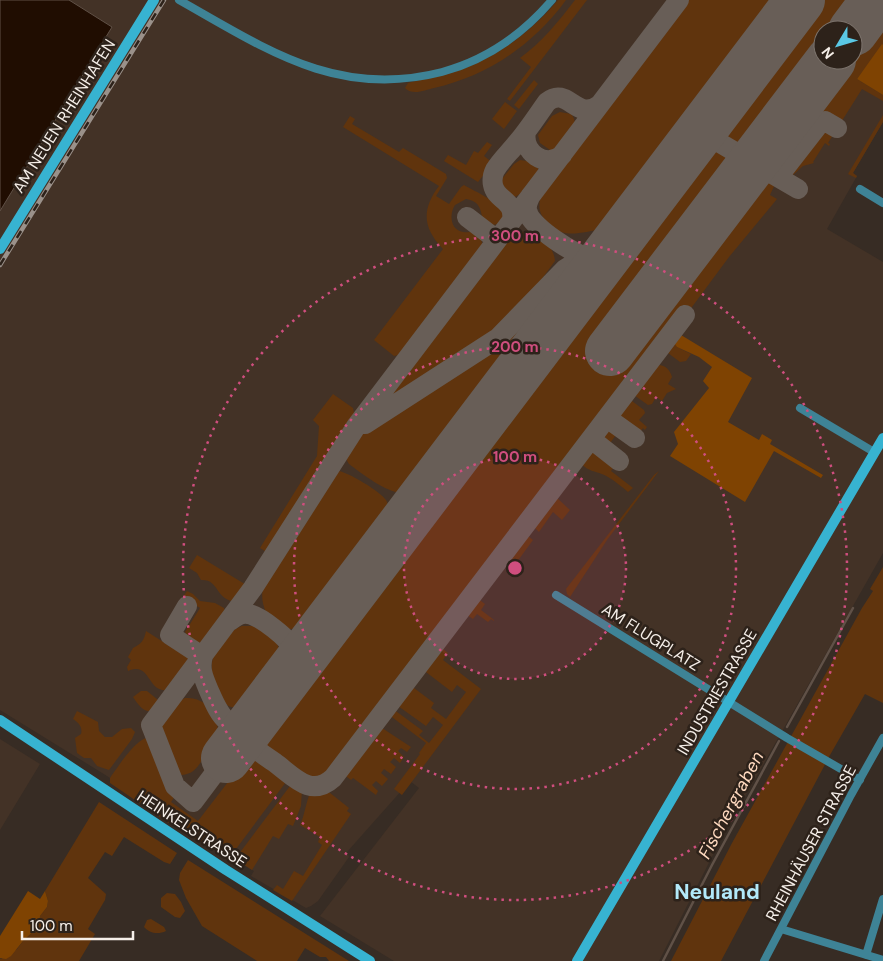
<svg xmlns="http://www.w3.org/2000/svg" width="883" height="961" viewBox="0 0 883 961" font-family="'DM Sans',sans-serif">
  <style>
    .built { fill: #433226; fill-rule: evenodd }
    .green { fill: #60340d; fill-rule: evenodd }
    .forest { fill: #7f4302 }
    .water { fill: #200d01; stroke: #605147 }
    .lines { fill: none; stroke-linecap: round; stroke-linejoin: round }
    .stream { stroke: #605147; stroke-width: 2.5 }
    .taxiway { stroke: #685e57; stroke-width: 20 }
    .runway { stroke: #685e57; stroke-width: 50 }
    .street { stroke: #3e8396; stroke-width: 8 }
    .secondary { stroke: #37b3d1; stroke-width: 10 }
    .rail-casing { stroke: #9a918a; stroke-width: 4.5 }
    .rail { stroke: #2d221a; stroke-width: 2.5; stroke-dasharray: 8; stroke-linecap: butt }
    .ring { fill: none; stroke: #cf4e7e; stroke-width: 2.5; stroke-dasharray: 2.5 5 }
    .labels { text-anchor: middle; dominant-baseline: central; stroke-width: 5; stroke-linejoin: round; paint-order: stroke }
    .street-label { font-size: 16px; fill: #f6efe9; stroke: #2d221a }
    .water-label { font-size: 18px; font-style: italic; fill: #fdd8be; stroke: #2d221a }
    .district-label { font-size: 21px; font-weight: bold; fill: #b2e9f9; stroke: #2d221a }
    .centre { fill: #cf4e7e; stroke: #2d221a; stroke-width: 2.5 }
    .ring-label { font-size: 15px; text-anchor: middle; font-weight: bold; fill: #cf4e7e; stroke: #2d221a; stroke-width: 5; stroke-linejoin: round; paint-order: stroke }
  </style>
  <rect width="100%" height="100%" fill="#372c24"/>
  <path class="built" d="M 69,0 L 883,0 L 883,45 L 857,79 L 883,95 L 883,122 L 853,173 L 857,176 L 827,229 L 883,262 L 883,553 L 721,839 L 659,961 L 394,961 L 320,916 L 419,788 L 410,781 L 347,852 L 349,857 L 318,901 L 311,906 L 306,908 L 251,876 L 254,871 L 191,833 L 107,776 L 0,710 L 0,211 L 112,27 ZM 823,30 L 853,30 L 853,60 L 823,60 Z
    M 0,739 L 40,764 L 0,830 Z"/>
  <path class="green" d="M 558,0 L 566,0 C 534,44 488,76 434,88 C 425,90 413,96 405,88 L 408,83 C 423,79 439,77 454,72 C 495,59 530,33 558,0 Z
    M 575,0 L 587,0 L 510,101 L 507,99 L 531,67 L 520,58 C 542,42 559,21 575,0 Z
    M 687,0 L 779,0 L 604,231 L 601,229 C 590,231 576,235 565,233 C 559,232 555,229 551,225 C 537,215 538,206 542,190 Z
    M 821,0 L 883,0 L 883,45 L 857,79 L 883,95 L 883,101 L 862,89 L 828,143 L 830,144 L 829,146 L 825,143 L 813,162 L 814,163 L 803,166 L 793,175 L 786,171 L 798,154 L 795,152 L 782,167 L 776,170 L 722,140 L 720,136 L 721,132 ZM 823,30 L 853,30 L 853,60 L 823,60 Z
    M 534,80 L 538,84 L 519,109 L 514,105 Z
    M 505,102 L 517,111 L 504,129 L 492,119 Z
    M 560,112 L 571,114 C 582,126 566,139 559,149 L 550,150 L 540,143 L 538,135 L 552,116 Z
    M 883,115 L 883,122 L 853,173 L 857,176 L 856,178 L 848,174 Z
    M 350,116 L 355,119 L 352,124 L 399,152 L 403,148 L 446,174 L 447,178 L 436,196 L 449,204 L 461,187 L 464,185 C 475,192 516,208 502,223 L 488,226 C 477,215 486,203 466,199 L 455,205 C 449,214 450,230 463,232 C 469,233 474,231 480,233 L 483,248 L 403,354 L 394,356 L 374,340 L 443,249 C 423,228 421,210 439,186 L 343,127 Z
    M 487,142 L 492,145 L 484,156 L 493,163 L 478,182 L 444,161 L 448,155 L 466,165 L 474,151 L 478,153 Z
    M 712,146 L 717,147 L 772,180 L 775,184 L 770,195 L 777,199 L 729,257 L 689,311 L 684,309 L 332,774 L 318,782 L 302,777 L 264,748 L 261,743 L 262,737 Z
    M 520,160 L 527,161 L 538,168 L 539,173 L 523,192 L 515,197 L 504,190 L 501,180 L 514,164 Z
    M 522,232 C 537,231 554,245 555,261 L 516,314 L 497,333 L 484,343 L 404,393 L 394,396 L 392,392 L 393,387 L 503,243 L 512,236 Z
    M 558,286 L 561,287 L 405,492 C 392,497 361,473 349,464 C 339,450 360,435 370,426 L 499,344 Z
    M 691,313 L 693,314 L 676,342 L 677,347 L 691,354 L 686,361 L 680,362 L 664,350 Z
    M 658,365 C 666,365 670,370 672,377 L 668,384 L 676,389 L 667,393 L 662,401 L 656,397 L 652,404 L 648,405 L 631,393 L 651,366 Z
    M 333,394 L 353,408 L 355,418 L 268,553 L 260,548 L 317,456 L 319,426 L 313,420 Z
    M 628,398 L 644,410 L 645,413 L 639,420 L 647,427 L 645,430 L 643,428 L 638,435 L 615,416 Z
    M 607,425 L 611,426 L 618,432 L 608,446 L 601,442 L 598,437 Z
    M 592,447 L 616,464 L 611,471 L 633,488 L 628,492 C 622,487 615,481 608,477 C 599,471 585,472 580,461 L 589,448 Z
    M 339,471 C 349,473 380,491 386,500 C 389,505 389,510 388,515 L 306,623 C 302,625 296,628 291,629 C 270,630 259,605 263,588 L 330,478 Z
    M 659,471 L 607,540 L 570,597 L 567,594 L 566,589 L 654,475 Z
    M 552,497 L 556,497 L 570,510 L 562,520 L 553,512 L 539,532 L 534,527 L 535,520 Z
    M 527,535 L 533,540 L 511,570 L 502,563 L 522,536 Z
    M 197,555 L 248,586 L 237,602 C 214,600 220,579 201,580 L 197,573 L 189,568 Z
    M 883,567 L 883,703 L 865,694 L 830,755 L 721,961 L 671,961 L 732,843 L 862,608 L 873,591 L 870,589 Z
    M 187,591 L 193,594 L 200,601 L 215,603 L 224,608 L 226,616 L 206,641 L 200,643 L 191,640 L 185,632 L 200,608 L 183,597 Z
    M 477,598 L 485,604 L 481,610 L 494,620 L 494,621 L 491,619 L 488,622 L 477,614 L 473,619 L 464,613 Z
    M 257,626 C 270,631 285,646 277,661 C 274,669 266,676 261,683 C 245,704 229,724 215,685 C 208,667 212,651 226,637 C 230,633 236,628 242,626 C 247,626 252,626 257,626 Z
    M 146,631 L 168,645 L 181,648 L 188,654 L 188,666 L 169,690 C 146,694 152,661 128,671 L 127,667 L 131,660 L 128,657 L 133,648 C 141,644 144,641 146,631 Z
    M 439,646 L 448,653 L 443,660 L 481,689 L 402,795 L 394,789 L 420,754 L 419,753 L 426,743 L 388,714 L 393,709 L 423,731 L 419,735 L 429,743 L 443,725 L 433,717 L 426,726 L 398,706 L 397,702 L 410,685 L 434,703 L 431,708 L 446,719 L 466,692 L 457,685 L 452,692 L 422,669 Z
    M 141,691 L 147,691 L 158,700 L 159,704 L 153,711 C 143,713 138,704 133,697 Z
    M 185,698 C 208,696 223,720 216,740 C 214,747 208,754 203,759 C 197,768 193,774 182,775 C 173,770 171,763 167,753 C 159,735 157,726 170,710 C 175,704 179,701 185,698 Z
    M 77,711 L 98,722 L 99,731 L 105,737 L 112,737 L 122,729 L 131,728 L 135,732 L 132,739 L 109,770 L 97,766 L 91,758 L 84,758 L 77,753 L 75,738 L 81,734 C 83,727 78,722 73,719 Z
    M 379,726 L 411,747 L 407,752 L 401,748 L 398,751 L 404,757 L 400,763 L 394,758 L 390,762 L 396,767 L 391,774 L 384,769 L 381,773 L 388,779 L 382,786 L 376,781 L 372,785 L 378,791 L 376,795 L 353,778 L 351,780 L 343,774 Z
    M 147,738 L 153,745 L 175,796 L 171,802 L 198,821 L 248,756 C 252,755 253,755 256,756 C 264,758 285,774 286,782 L 230,857 L 228,856 L 179,830 L 110,783 L 110,778 C 117,768 136,739 147,738 Z
    M 295,785 L 302,789 L 301,806 L 293,826 L 288,824 L 279,839 L 273,836 L 252,870 L 235,859 L 290,786 Z
    M 325,789 L 349,808 L 347,811 L 351,814 L 292,901 L 273,890 L 277,885 L 283,889 L 294,871 L 303,876 L 322,845 L 318,842 L 320,837 L 300,825 C 304,818 308,792 312,791 C 316,790 321,790 325,789 Z
    M 99,802 L 177,853 L 170,864 L 164,862 L 124,837 L 112,856 L 105,852 L 88,878 L 106,894 L 105,900 L 88,929 L 95,934 L 79,961 L 0,961 L 0,958 L 1,959 L 17,949 L 23,941 L 39,926 L 40,916 L 47,907 L 48,901 L 45,891 Z
    M 188,860 L 349,961 L 329,961 L 326,957 L 320,957 L 305,948 L 297,961 L 257,961 L 202,926 L 186,898 L 179,880 L 180,873 Z
    M 167,893 L 175,894 L 181,902 L 185,911 L 180,918 L 175,917 L 161,907 L 161,898 Z
    M 151,919 L 164,927 L 166,931 C 158,935 149,933 144,927 L 147,920 Z"/>
  <path class="forest" d="M 882,44 L 883,45 L 883,95 L 857,79 Z
    M 681,335 L 752,378 L 728,422 L 759,440 L 762,434 L 772,440 L 770,444 L 823,475 L 821,478 L 774,451 L 745,502 L 670,456 L 678,444 L 674,432 L 709,388 L 703,381 L 712,367 L 699,357 L 677,347 L 675,344 Z
    M 28,891 L 40,899 L 45,891 L 48,901 L 47,907 L 40,916 L 39,926 L 23,941 L 11,956 L 6,959 L 0,958 L 0,936 Z"/>
  <path class="water" d="M 0,0 L 69,0 L 112,27 L 0,211 Z"/>
  <g class="lines">
    <path class="stream" d="M 787,727 L 853,608
      M 663,961 L 712,865 L 779,741"/>
    <path class="taxiway" d="M 724,100 L 705,128 L 708,136 L 798,189
      M 526,132 C 522,152 545,169 562,155
      M 677,162 L 700,136 L 708,136
      M 778,177 L 820,123 L 825,121 L 837,128
      M 531,195 C 528,201 525,207 528,213 C 532,227 576,256 590,258
      M 467,217 L 497,240
      M 512,220 C 515,199 496,201 493,185 C 492,180 493,174 495,170 C 501,160 510,152 517,143 C 528,130 537,116 547,102 C 568,85 576,122 599,105
      M 573,253 C 587,267 584,281 575,297
      M 607,418 L 635,438
      M 365,424 L 498,338 L 565,269 C 581,257 597,260 614,245
      M 591,439 L 619,461
      M 187,606 L 170,635 L 202,656
      M 230,621 C 235,617 240,613 248,614 C 259,615 291,640 294,650 C 297,658 293,666 290,673
      M 289,641 L 303,643 L 317,637
      M 204,653 C 198,668 204,679 210,693 C 220,716 230,737 258,716
      M 252,724 L 248,732 L 250,743 C 257,752 269,758 278,765 C 296,779 312,797 333,778 L 685,315
      M 226,758 L 193,802 L 175,786 L 151,725 L 253,588 L 357,425 L 679,0"/>
    <path class="runway" d="M 853,31 L 876,0
      M 610,351 L 831,60
      M 226,758 L 800,0"/>
    <path class="street" d="M 179,0 C 266,49 337,99 442,72 C 486,60 523,34 552,0
      M 860,189 L 883,203
      M 800,408 L 874,452
      M 556,595 L 787,738 L 860,780
      M 781,929 L 883,960
      M 866,955 L 883,899
      M 764,961 L 851,795 L 883,738"/>
    <path class="secondary" d="M 0,249 L 154,0
      M 0,720 L 226,870 L 370,961
      M 577,961 L 883,438"/>
    <g class="rail-casing">
      <path id="rail" d="M 0,265 L 164,0"/>
    </g>
    <use href="#rail" class="rail"/>
  </g>
  <circle cx="515" cy="568" r="111" fill="#cf4e7e" fill-opacity=".12"/>
  <g class="ring">
    <circle cx="515" cy="568" r="111"/>
    <circle cx="515" cy="568" r="221"/>
    <circle cx="515" cy="568" r="332"/>
  </g>
  <g class="labels">
    <g class="street-label">
      <text transform="translate(64 116) rotate(-58)">AM NEUEN RHEINHAFEN</text>
      <text transform="translate(651 637) rotate(32)">AM FLUGPLATZ</text>
      <text transform="translate(717 692) rotate(-60)">INDUSTRIESTRASSE</text>
      <text transform="translate(192 829) rotate(33)">HEINKELSTRASSE</text>
      <text transform="translate(811 843) rotate(-62)">RHEINHÄUSER STRASSE</text>
    </g>
    <g class="water-label">
      <text transform="translate(731 805) rotate(-62)">Fischergraben</text>
    </g>
    <g class="district-label">
      <text x="717" y="892">Neuland</text>
    </g>
  </g>
  <circle cx="515" cy="568" r="8" class="centre"/>
  <g class="ring-label">
    <text x="515" y="241">300 m</text>
    <text x="515" y="352">200 m</text>
    <text x="515" y="462">100 m</text>
  </g>
  <g transform="translate(838 45) rotate(232)"><circle r="24" fill="#2d221a" stroke="#7d746d"/>
  <path d="M0-4L9 19L0 12L-9 19Z" fill="#5ac8e5"/>
  <text y="-8" font-size="14" font-weight="bold" text-anchor="middle" fill="#f6efe9">N</text>
  </g>
  <path d="M22 931v8h111v-8" fill="none" stroke="#f6efe9" stroke-width="2.5"/>
  <text x="30" y="931" font-size="15" fill="#f6efe9" stroke="#2d221a" stroke-width="4" paint-order="stroke">100 m</text>
</svg>
